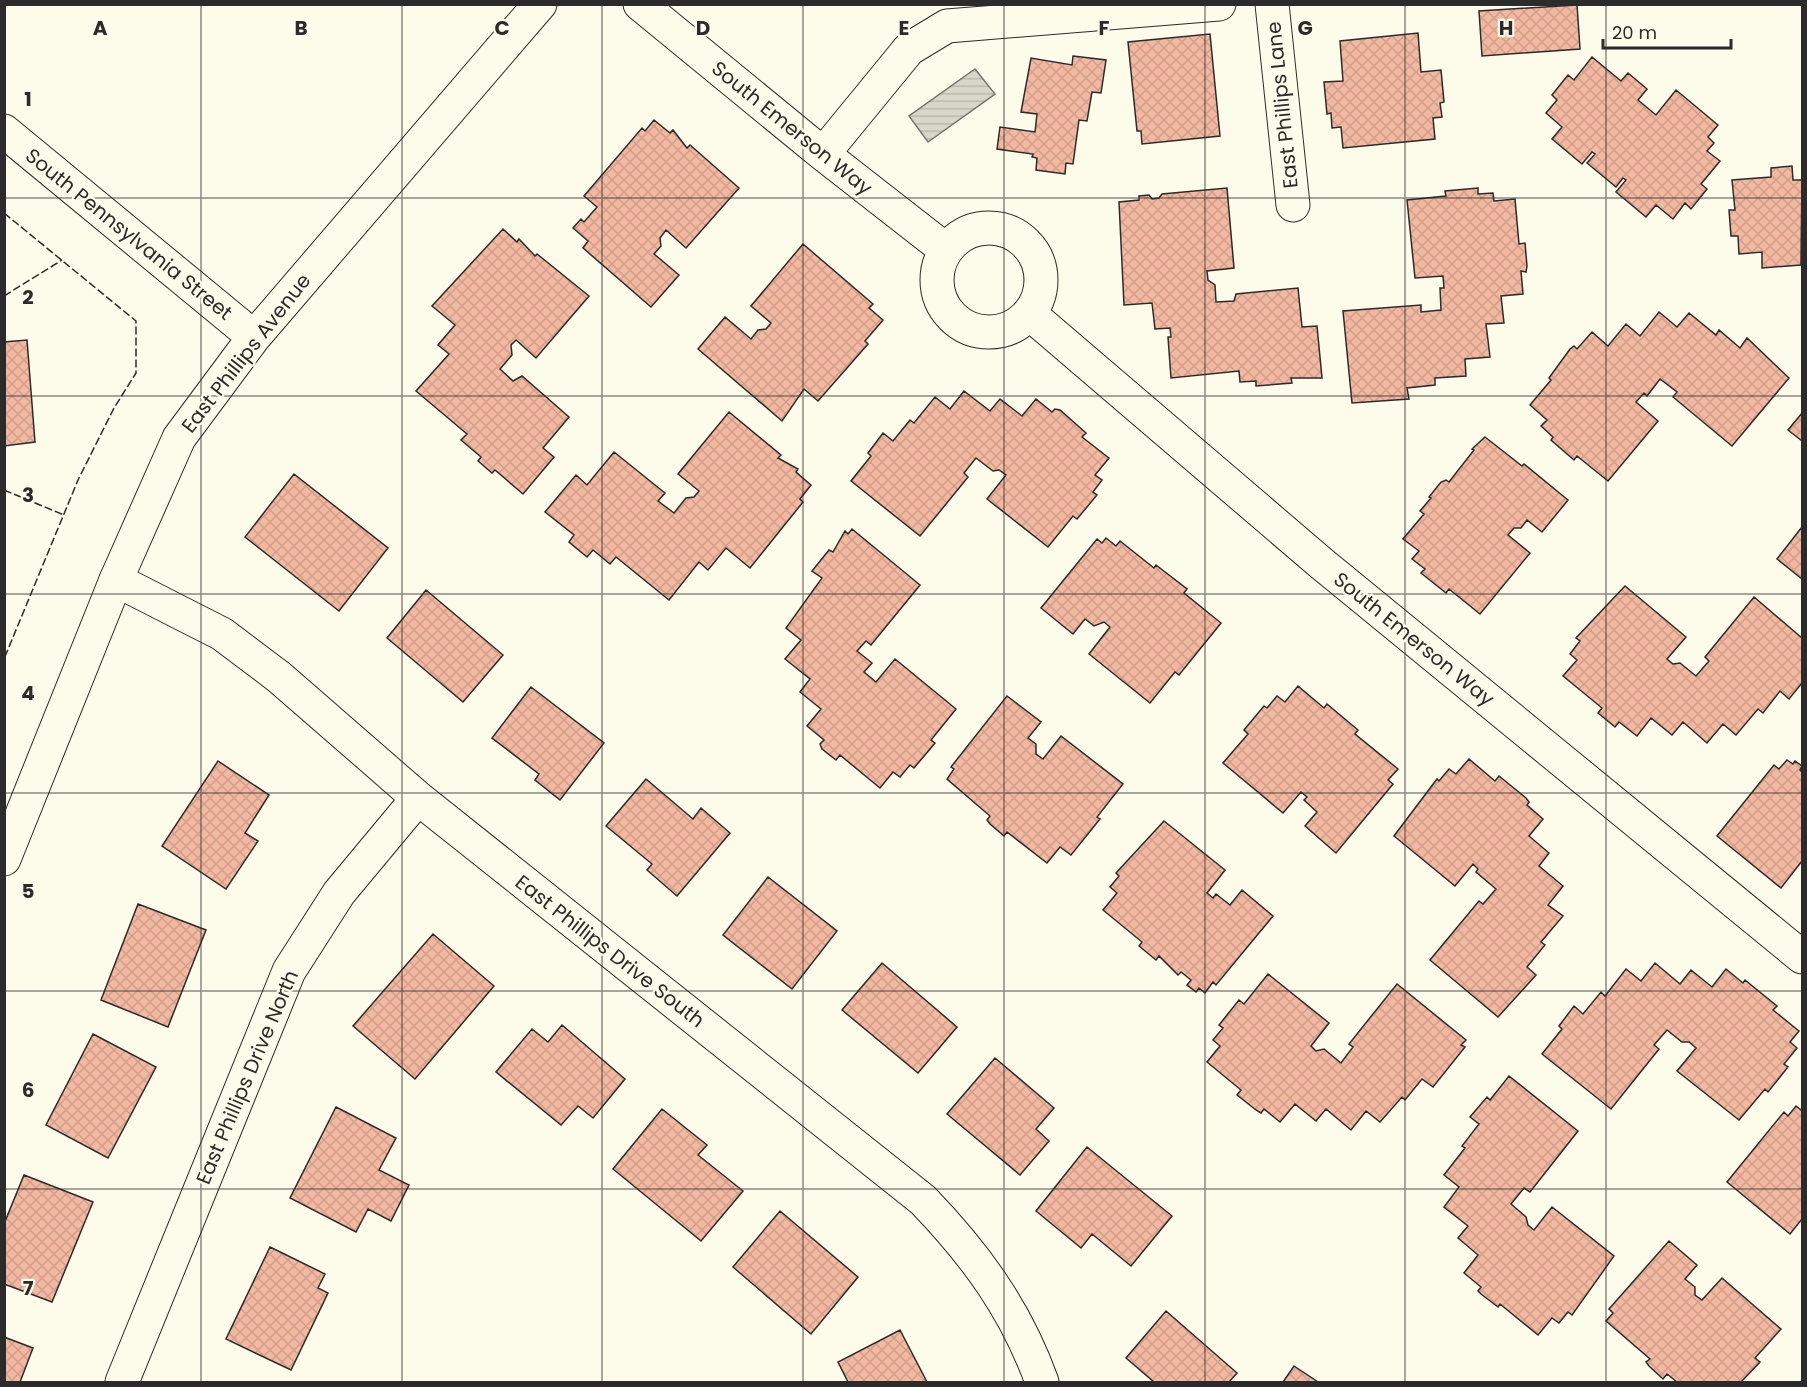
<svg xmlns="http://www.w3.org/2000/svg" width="1807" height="1387" viewBox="0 0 1807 1387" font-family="Poppins,sans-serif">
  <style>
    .water { fill: url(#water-rules); stroke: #74746e; stroke-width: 1.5 }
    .building { fill: url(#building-cross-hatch); stroke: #2b2b2b; stroke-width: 1.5 }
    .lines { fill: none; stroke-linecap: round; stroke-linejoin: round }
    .street-casing { stroke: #2b2b2b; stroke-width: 35 }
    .secondary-casing { stroke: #2b2b2b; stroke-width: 35 }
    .street { stroke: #fdfbea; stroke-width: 33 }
    .secondary { stroke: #fdfbea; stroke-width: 33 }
    .fence { stroke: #2b2b2b; stroke-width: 1.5; stroke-dasharray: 8 3; stroke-linecap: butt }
    .grid { fill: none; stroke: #2b2b2b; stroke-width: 1.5; stroke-opacity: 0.55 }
    .labels { text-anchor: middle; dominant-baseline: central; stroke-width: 4.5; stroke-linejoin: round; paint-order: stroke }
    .street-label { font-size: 20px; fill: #2b2b2b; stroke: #fdfbea }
    .grid-label { font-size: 20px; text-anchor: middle; font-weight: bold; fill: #2b2b2b; stroke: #fdfbea; stroke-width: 4.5; stroke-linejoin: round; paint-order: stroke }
  </style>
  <defs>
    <pattern id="water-rules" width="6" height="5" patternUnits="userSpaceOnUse" patternTransform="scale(1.5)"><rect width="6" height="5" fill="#d8d7c9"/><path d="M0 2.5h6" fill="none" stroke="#bab9ad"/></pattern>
    <pattern id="building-cross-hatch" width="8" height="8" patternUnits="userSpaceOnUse" patternTransform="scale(1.5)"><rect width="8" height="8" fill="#f2b8a0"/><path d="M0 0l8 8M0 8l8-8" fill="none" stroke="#d09e8a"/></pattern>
  </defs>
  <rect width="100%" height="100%" fill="#fdfbea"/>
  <path class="water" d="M 975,69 L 995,94 L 928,142 L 909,116 Z"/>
  <path class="building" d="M 1577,5 L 1580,49 L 1482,56 L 1479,11 Z
    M 1418,33 L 1421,72 L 1441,70 L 1444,102 L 1440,103 L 1442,117 L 1433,118 L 1435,139 L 1343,148 L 1341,127 L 1332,128 L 1331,113 L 1327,114 L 1324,82 L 1343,81 L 1340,41 Z
    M 1210,34 L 1220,136 L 1142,144 L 1141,131 L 1137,131 L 1128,42 Z
    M 1073,56 L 1106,60 L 1101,93 L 1092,92 L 1087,121 L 1079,120 L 1073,164 L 1066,163 L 1065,174 L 1036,170 L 1037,158 L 1032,157 L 1033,154 L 997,149 L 1000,127 L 1035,132 L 1037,114 L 1021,112 L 1031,58 L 1072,65 Z
    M 1592,57 L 1621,81 L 1628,73 L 1647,89 L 1638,100 L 1656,115 L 1676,90 L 1718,125 L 1708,137 L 1714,143 L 1707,151 L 1720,161 L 1701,184 L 1707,189 L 1691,209 L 1685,203 L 1673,219 L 1656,205 L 1646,217 L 1616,192 L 1626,180 L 1623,178 L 1616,187 L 1587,163 L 1595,154 L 1592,152 L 1582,164 L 1552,139 L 1562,127 L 1546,113 L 1557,100 L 1552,95 L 1568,75 L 1574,80 Z
    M 654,120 L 670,133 L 673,130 L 687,148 L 690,145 L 739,188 L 686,248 L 666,230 L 660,238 L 661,246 L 654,254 L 679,275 L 651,307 L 583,248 L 588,241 L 573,228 L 581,219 L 584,222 L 597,207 L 584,196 L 642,128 L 645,131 Z
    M 1792,166 L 1793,180 L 1802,180 L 1801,265 L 1762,268 L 1762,252 L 1739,254 L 1738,236 L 1731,236 L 1729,210 L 1735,210 L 1732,180 L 1771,177 L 1771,168 Z
    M 1227,188 L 1234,268 L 1207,271 L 1208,280 L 1215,285 L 1216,302 L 1234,301 L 1236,294 L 1298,288 L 1302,327 L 1317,326 L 1322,378 L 1291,378 L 1292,383 L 1256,386 L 1256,381 L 1240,382 L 1239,371 L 1171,378 L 1168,337 L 1171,337 L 1170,328 L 1155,329 L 1152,303 L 1124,305 L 1119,202 L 1139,200 L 1139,196 L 1149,195 L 1152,199 L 1159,198 L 1162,194 Z
    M 1478,188 L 1478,194 L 1493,193 L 1494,201 L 1515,199 L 1519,244 L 1525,243 L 1527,266 L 1526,272 L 1521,271 L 1523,294 L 1501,296 L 1504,323 L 1486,324 L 1490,357 L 1465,359 L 1466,376 L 1435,378 L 1435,385 L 1407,388 L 1409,399 L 1352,403 L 1343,311 L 1421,305 L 1421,312 L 1441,310 L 1440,288 L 1444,288 L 1443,276 L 1415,278 L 1407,200 L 1446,196 L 1445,191 Z
    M 503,229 L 517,242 L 519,239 L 535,256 L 537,254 L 589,296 L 536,358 L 516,340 L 511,345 L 512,355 L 500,369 L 513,381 L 522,376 L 569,417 L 543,448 L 554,457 L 523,494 L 495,470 L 492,473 L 478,461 L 481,457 L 461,440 L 467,434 L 416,391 L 449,354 L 438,345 L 455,325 L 432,306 Z
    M 803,244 L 873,304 L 869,308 L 883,320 L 865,341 L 868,344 L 818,401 L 804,389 L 782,421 L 698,349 L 725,317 L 751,339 L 758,330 L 766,329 L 771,323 L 751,306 Z
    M 1659,312 L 1677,327 L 1689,313 L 1716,335 L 1719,330 L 1740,348 L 1747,338 L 1789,378 L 1732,446 L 1673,397 L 1677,392 L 1660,379 L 1647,396 L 1644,393 L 1636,402 L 1658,421 L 1608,481 L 1577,456 L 1574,460 L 1551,440 L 1553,437 L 1541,426 L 1547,420 L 1530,405 L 1551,380 L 1549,378 L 1570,349 L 1574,346 L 1577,349 L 1592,332 L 1608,346 L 1626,324 L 1640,336 Z
    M 27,340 L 35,442 L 4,446 L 4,342 Z
    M 964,391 L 990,411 L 1000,399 L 1022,416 L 1036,399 L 1052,412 L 1055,409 L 1060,410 L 1086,433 L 1082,437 L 1109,458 L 1095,475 L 1102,480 L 1093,492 L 1097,495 L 1077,519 L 1073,516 L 1048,547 L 987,499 L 1006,475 L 999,470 L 993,471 L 976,458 L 964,473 L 968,477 L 920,536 L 851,481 L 871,456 L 868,453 L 883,433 L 893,441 L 910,420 L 914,423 L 935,397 L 950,409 Z
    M 729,412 L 781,455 L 778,458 L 798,469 L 796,472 L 811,485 L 800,499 L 803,502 L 750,568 L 726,548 L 708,570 L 699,562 L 669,600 L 616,557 L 610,564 L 593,550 L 587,557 L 569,542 L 574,535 L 545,512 L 576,475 L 587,485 L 614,452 L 665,493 L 658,501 L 674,513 L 686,498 L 694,497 L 699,491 L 678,474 Z
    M 1802,413 L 1802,441 L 1788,430 Z
    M 1485,437 L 1522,466 L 1524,464 L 1568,500 L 1542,532 L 1527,520 L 1521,528 L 1514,528 L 1508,535 L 1530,553 L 1480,614 L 1449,589 L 1446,593 L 1421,573 L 1425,569 L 1412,559 L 1419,551 L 1403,539 L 1424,514 L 1420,511 L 1431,498 L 1429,497 L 1441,482 L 1446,480 L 1449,482 L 1474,450 L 1472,449 Z
    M 294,474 L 388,548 L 339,611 L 245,537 Z
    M 1802,527 L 1802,579 L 1777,559 Z
    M 852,529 L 920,585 L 871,645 L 866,641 L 857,651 L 872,663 L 864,672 L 876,682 L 895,659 L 956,709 L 931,740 L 935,743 L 914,768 L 910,765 L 900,777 L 893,772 L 880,788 L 840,755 L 836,760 L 822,749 L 820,744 L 824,740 L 807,726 L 821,709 L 800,692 L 810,679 L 785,659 L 801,640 L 786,628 L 822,578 L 812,571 L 829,550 L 833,552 L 845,531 L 848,534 Z
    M 1106,538 L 1116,546 L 1120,541 L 1154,568 L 1156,565 L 1187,589 L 1184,593 L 1221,623 L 1179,675 L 1175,672 L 1150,703 L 1089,654 L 1110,627 L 1104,622 L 1094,626 L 1085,619 L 1073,634 L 1041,608 L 1097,539 L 1102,543 Z
    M 1625,586 L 1686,637 L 1667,659 L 1673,664 L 1680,663 L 1696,676 L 1709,661 L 1705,657 L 1754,597 L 1802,638 L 1802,683 L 1789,699 L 1780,691 L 1763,713 L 1758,709 L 1736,735 L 1723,724 L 1707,743 L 1683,722 L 1672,735 L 1651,718 L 1637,736 L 1619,722 L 1615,727 L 1598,713 L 1602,708 L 1563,676 L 1577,660 L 1570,654 L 1580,641 L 1576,638 Z
    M 426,590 L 503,655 L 463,702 L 387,638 Z
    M 1298,686 L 1324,708 L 1327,704 L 1358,730 L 1355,734 L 1398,769 L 1388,780 L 1393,784 L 1336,853 L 1305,826 L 1317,812 L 1304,800 L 1307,797 L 1301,792 L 1283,813 L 1223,763 L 1248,734 L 1244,730 L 1264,706 L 1267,708 L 1277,696 L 1285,702 Z
    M 531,687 L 604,743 L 560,800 L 535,780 L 539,774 L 492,738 Z
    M 1007,696 L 1041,722 L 1028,738 L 1036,744 L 1036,754 L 1043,759 L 1061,736 L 1123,784 L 1097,817 L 1100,819 L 1071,855 L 1060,847 L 1047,863 L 1007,832 L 1004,836 L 990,824 L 987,820 L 990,816 L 947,779 L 954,769 L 951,767 Z
    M 1469,759 L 1495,781 L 1499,776 L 1526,798 L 1529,802 L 1527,805 L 1543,819 L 1529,836 L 1549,853 L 1539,866 L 1563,886 L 1548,905 L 1563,916 L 1541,942 L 1545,945 L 1527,967 L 1536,975 L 1498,1017 L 1430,960 L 1479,901 L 1483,904 L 1496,889 L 1476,872 L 1478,869 L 1473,864 L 1455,886 L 1394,836 L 1437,779 L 1439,781 L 1449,769 L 1456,774 Z
    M 1787,760 L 1793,764 L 1795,761 L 1802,766 L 1800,770 L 1802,772 L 1802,861 L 1781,888 L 1717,836 L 1774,765 L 1779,769 Z
    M 218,761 L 269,795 L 245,833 L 258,841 L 226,889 L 162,846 Z
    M 646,779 L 693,819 L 701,808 L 730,833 L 677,896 L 647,870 L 652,864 L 606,826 Z
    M 1164,821 L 1225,870 L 1207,893 L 1213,898 L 1216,894 L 1230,905 L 1242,890 L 1273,916 L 1216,985 L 1213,982 L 1205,993 L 1199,988 L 1196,992 L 1187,985 L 1191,980 L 1181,972 L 1178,975 L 1159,956 L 1156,960 L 1139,946 L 1142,942 L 1103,910 L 1117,893 L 1110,887 L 1119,876 L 1116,873 Z
    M 768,877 L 837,931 L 792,989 L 723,935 Z
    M 138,904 L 206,930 L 168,1027 L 101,1000 Z
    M 433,934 L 494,986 L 415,1079 L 353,1026 Z
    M 882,963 L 957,1027 L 918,1073 L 842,1010 Z
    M 1655,963 L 1680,984 L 1691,970 L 1712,987 L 1726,969 L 1743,983 L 1745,980 L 1777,1006 L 1773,1010 L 1799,1031 L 1790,1042 L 1797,1048 L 1784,1064 L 1788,1067 L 1768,1092 L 1765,1089 L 1739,1120 L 1677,1071 L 1696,1048 L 1689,1042 L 1682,1042 L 1667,1030 L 1654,1045 L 1659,1049 L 1611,1109 L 1542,1054 L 1562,1029 L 1559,1026 L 1574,1006 L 1583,1014 L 1601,992 L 1605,996 L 1626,969 L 1641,981 Z
    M 1268,974 L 1329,1023 L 1311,1046 L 1316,1051 L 1324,1049 L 1341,1063 L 1353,1047 L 1349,1044 L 1397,984 L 1466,1040 L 1461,1045 L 1465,1047 L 1433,1087 L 1422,1079 L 1405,1100 L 1402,1097 L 1380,1122 L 1366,1111 L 1351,1130 L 1326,1109 L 1316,1121 L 1295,1104 L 1280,1122 L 1264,1109 L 1261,1113 L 1256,1110 L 1237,1095 L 1241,1090 L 1207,1062 L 1220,1046 L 1213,1040 L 1223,1028 L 1219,1025 L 1239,1000 L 1244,1004 Z
    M 562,1025 L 625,1079 L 593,1118 L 578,1106 L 561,1125 L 496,1072 L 532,1029 L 548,1042 Z
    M 93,1034 L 156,1067 L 108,1158 L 46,1125 Z
    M 995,1058 L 1054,1108 L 1036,1129 L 1049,1141 L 1020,1175 L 947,1114 Z
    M 1509,1076 L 1578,1131 L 1530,1192 L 1524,1188 L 1511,1204 L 1526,1217 L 1528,1225 L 1534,1230 L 1552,1207 L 1614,1256 L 1572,1315 L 1568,1312 L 1559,1323 L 1552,1318 L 1538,1335 L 1500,1304 L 1498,1307 L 1481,1294 L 1478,1291 L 1481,1287 L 1464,1273 L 1478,1255 L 1458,1238 L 1468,1226 L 1444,1207 L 1459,1187 L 1444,1175 L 1465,1148 L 1462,1146 L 1479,1124 L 1470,1117 L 1487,1097 L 1490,1100 Z
    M 1796,1106 L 1801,1110 L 1802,1108 L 1802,1219 L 1790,1234 L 1727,1182 L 1784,1112 L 1788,1116 Z
    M 336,1107 L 396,1138 L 379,1170 L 409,1185 L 391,1221 L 368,1209 L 356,1232 L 290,1198 Z
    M 662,1109 L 707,1145 L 698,1155 L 743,1191 L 701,1241 L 613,1169 Z
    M 1087,1147 L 1172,1216 L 1131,1266 L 1092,1234 L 1081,1248 L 1036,1211 Z
    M 24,1175 L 93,1202 L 52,1302 L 4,1284 L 4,1224 Z
    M 780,1211 L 858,1277 L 811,1334 L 733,1267 Z
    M 1669,1241 L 1697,1265 L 1685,1279 L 1695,1287 L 1695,1295 L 1702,1300 L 1722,1278 L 1781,1329 L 1755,1358 L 1760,1362 L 1741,1382 L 1677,1382 L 1667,1374 L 1663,1379 L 1649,1366 L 1646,1362 L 1650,1359 L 1606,1321 L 1613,1313 L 1609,1309 Z
    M 270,1247 L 325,1274 L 318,1288 L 328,1293 L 291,1370 L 226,1339 Z
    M 1166,1311 L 1237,1373 L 1229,1382 L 1154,1382 L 1126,1358 Z
    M 900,1330 L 927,1382 L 848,1382 L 838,1362 Z
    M 4,1337 L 33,1348 L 20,1382 L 4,1382 Z
    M 1294,1366 L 1318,1382 L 1283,1382 Z"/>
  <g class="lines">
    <g class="street-casing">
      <path id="street" d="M 640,4 L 823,154 L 946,250
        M 1272,4 L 1293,205
        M 823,154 L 909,49 L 947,26 L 1219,4
        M937 280a52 52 0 1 1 104 0a52 52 0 1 1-104 0Z
        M 1030,314 L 1321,563 L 1802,957
        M 116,580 L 222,634 L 279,677 L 418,798 L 923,1200 C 976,1255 1016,1310 1042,1382
        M 122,1382 L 289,971 L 339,893 L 418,798"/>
    </g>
    <g class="secondary-casing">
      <path id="secondary" d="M 4,131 L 254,337
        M 4,859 L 116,580 L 179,438 L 254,337 L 540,4"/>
    </g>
    <use href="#street" class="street"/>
    <use href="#secondary" class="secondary"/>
    <path class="fence" d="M 4,213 L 136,321 L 136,373 L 114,408 L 78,480 L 4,659
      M 4,296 L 62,260
      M 4,490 L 64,515"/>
  </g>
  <path class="grid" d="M 201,4 L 201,1382M 402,4 L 402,1382M 602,4 L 602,1382M 803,4 L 803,1382M 1004,4 L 1004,1382M 1205,4 L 1205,1382M 1405,4 L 1405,1382M 1606,4 L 1606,1382M 4,198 L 1802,198M 4,396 L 1802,396M 4,594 L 1802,594M 4,793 L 1802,793M 4,991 L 1802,991M 4,1189 L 1802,1189"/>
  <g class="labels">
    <g class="street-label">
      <text transform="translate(1282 105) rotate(-96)">East Phillips Lane</text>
      <text transform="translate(792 128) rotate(39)">South Emerson Way</text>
      <text transform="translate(129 234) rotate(39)">South Pennsylvania Street</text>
      <text transform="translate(246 353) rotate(-52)">East Phillips Avenue</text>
      <text transform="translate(1414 639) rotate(39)">South Emerson Way</text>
      <text transform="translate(610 951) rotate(38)">East Phillips Drive South</text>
      <text transform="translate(247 1077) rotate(-67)">East Phillips Drive North</text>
    </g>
  </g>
  <g class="grid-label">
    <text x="100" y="35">A</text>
    <text x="301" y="35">B</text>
    <text x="502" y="35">C</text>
    <text x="703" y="35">D</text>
    <text x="904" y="35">E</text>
    <text x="1104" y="35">F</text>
    <text x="1305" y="35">G</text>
    <text x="1506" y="35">H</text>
    <text x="28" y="106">1</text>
    <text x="28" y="304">2</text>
    <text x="28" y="502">3</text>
    <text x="28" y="700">4</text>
    <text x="28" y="898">5</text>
    <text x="28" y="1097">6</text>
    <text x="28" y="1295">7</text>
  </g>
  <rect width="1807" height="1387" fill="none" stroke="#2b2b2b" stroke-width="12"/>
  <path d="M1603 39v9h128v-9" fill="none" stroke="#2b2b2b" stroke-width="3"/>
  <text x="1612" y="39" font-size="18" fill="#2b2b2b" stroke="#fdfbea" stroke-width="4.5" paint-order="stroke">20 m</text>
</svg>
